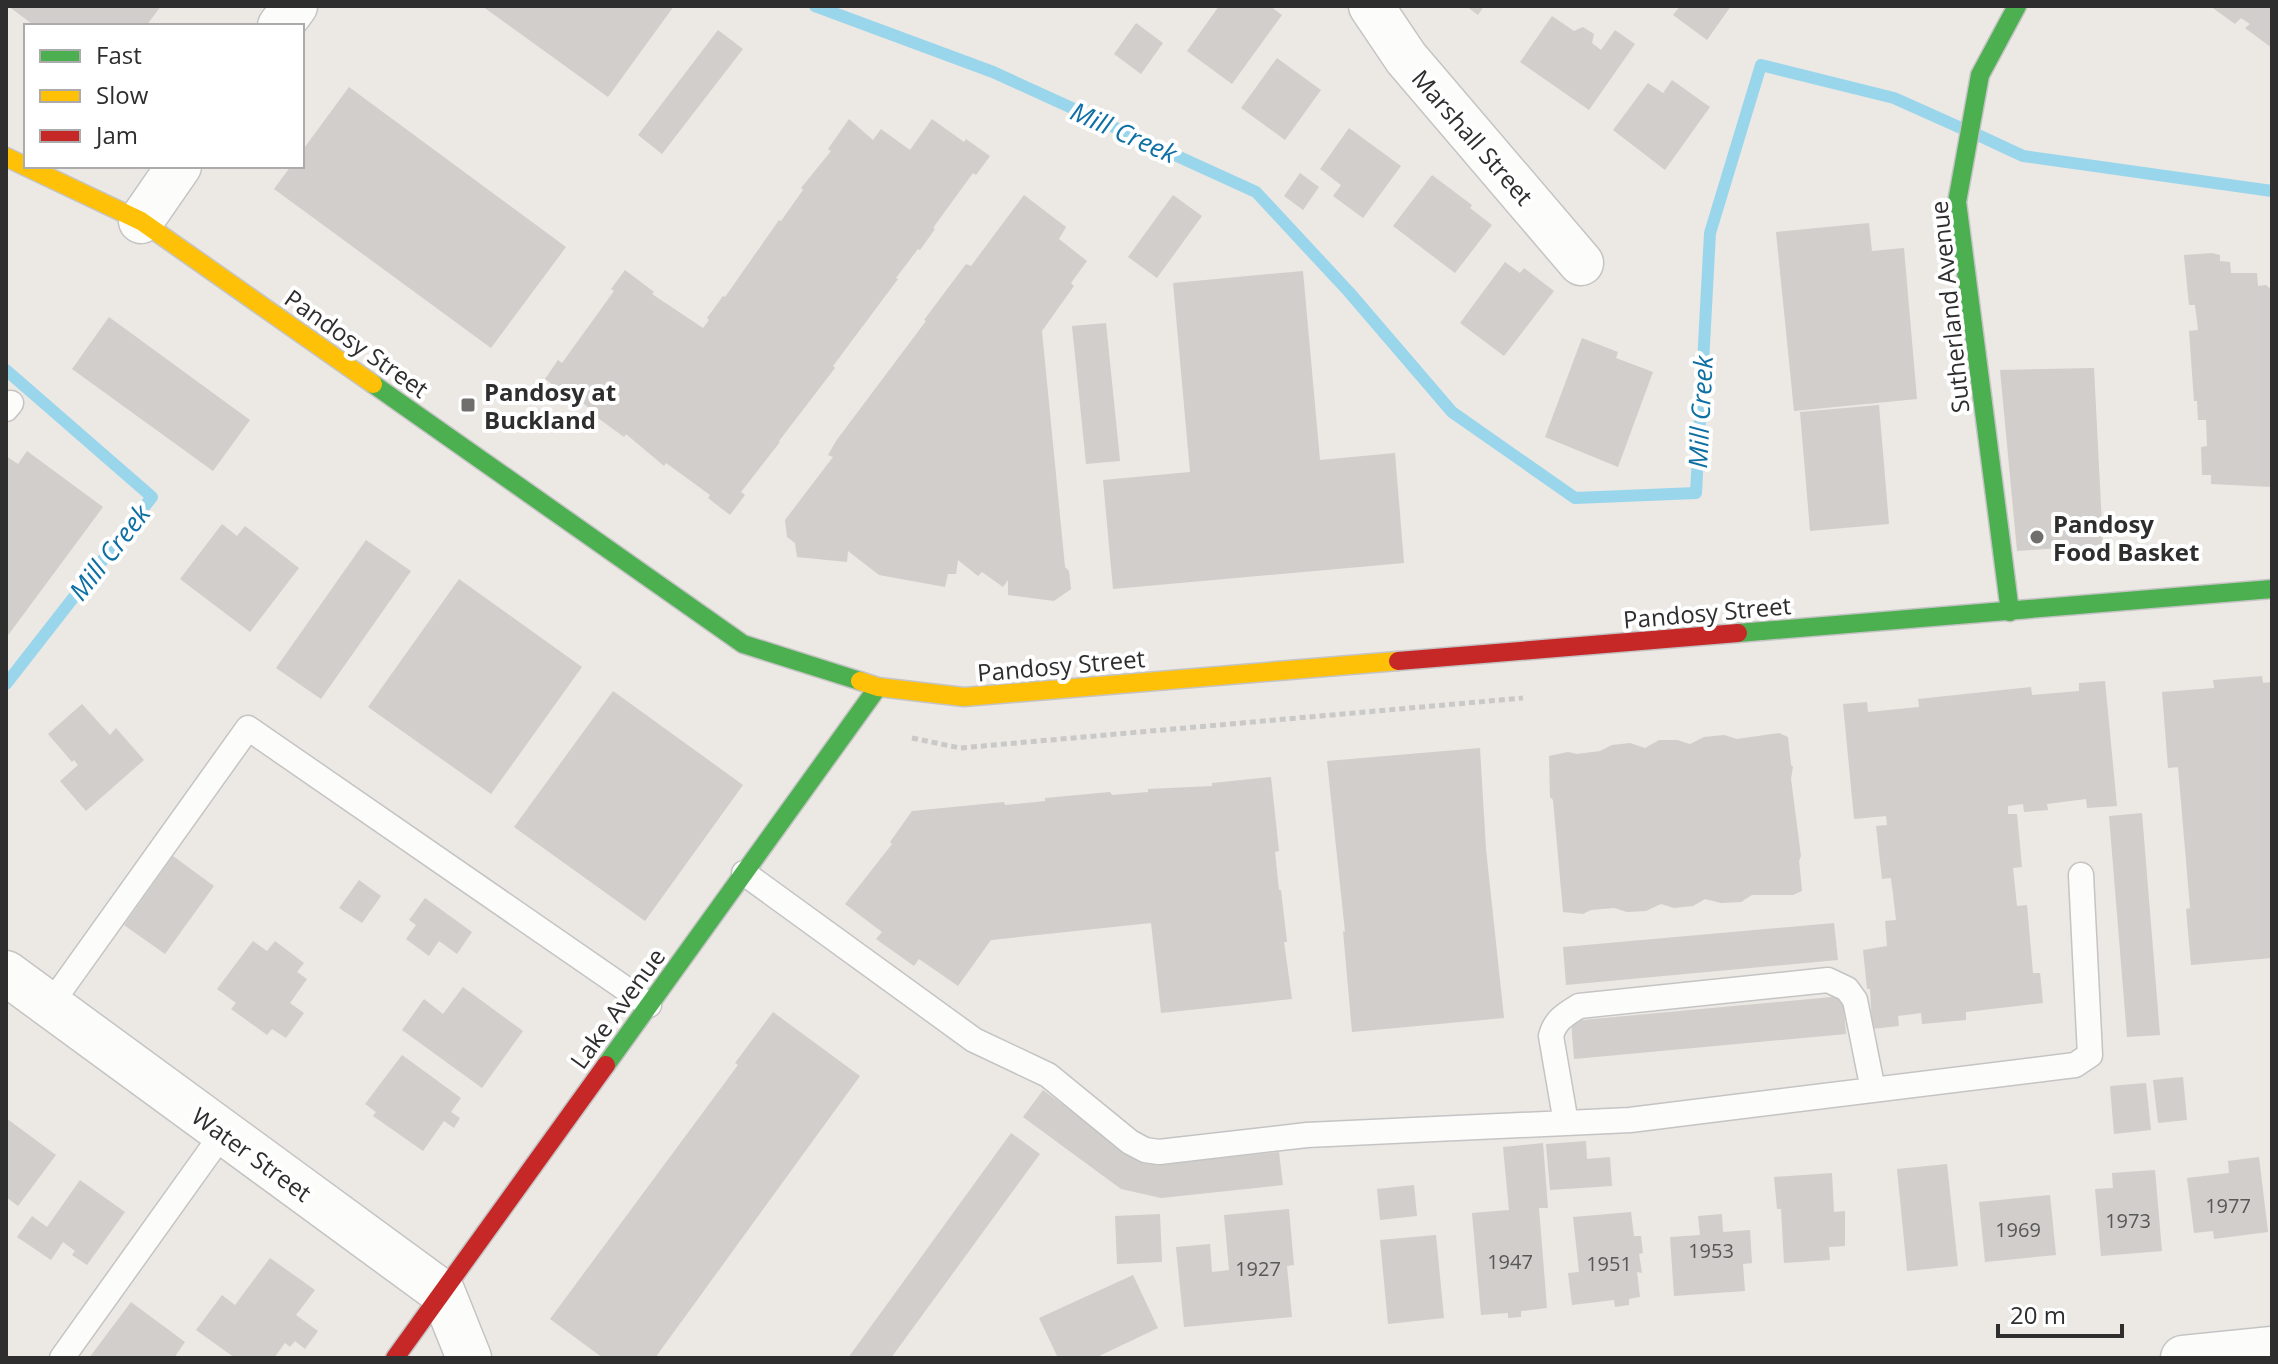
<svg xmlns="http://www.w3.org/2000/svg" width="2278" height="1364" viewBox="0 0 2278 1364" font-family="'Open Sans',sans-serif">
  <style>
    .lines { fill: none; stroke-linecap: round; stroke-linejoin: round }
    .stream { stroke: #99d6ec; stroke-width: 12 }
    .building { fill: #d1cecb }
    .lane-casing { stroke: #c5c4c5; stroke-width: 27 }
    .street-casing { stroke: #c5c4c5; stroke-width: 47 }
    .fast-casing { stroke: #c5c4c5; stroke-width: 21 }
    .slow-casing { stroke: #c5c4c5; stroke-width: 21 }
    .jam-casing { stroke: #c5c4c5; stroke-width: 21 }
    .path { stroke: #c9c9c8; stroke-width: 5; stroke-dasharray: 6 4; stroke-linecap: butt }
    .lane { stroke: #fcfcfb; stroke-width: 24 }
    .street { stroke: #fcfcfb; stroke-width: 44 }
    .fast { stroke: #4caf50; stroke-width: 18 }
    .slow { stroke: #ffc107; stroke-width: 18 }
    .jam { stroke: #c62828; stroke-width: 18 }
    .poi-dot { fill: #706f6e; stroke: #fff; stroke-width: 3 }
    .labels { text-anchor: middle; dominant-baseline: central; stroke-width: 8; stroke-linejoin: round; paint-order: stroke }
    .number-label { font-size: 20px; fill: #585857 }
    .street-label { font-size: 24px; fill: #2e2e2e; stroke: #fff }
    .poi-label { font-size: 24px; font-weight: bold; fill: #2e2e2e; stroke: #fff; text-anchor: start }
    .water-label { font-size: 26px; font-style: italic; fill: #0d6fa3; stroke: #fff }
  </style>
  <rect width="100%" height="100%" fill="#ece8e4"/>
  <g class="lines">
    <path class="stream" d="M 815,6 L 993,72 L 1256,192 L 1349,292 L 1452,412 L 1575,498 L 1696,493 L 1710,233 L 1761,65 L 1894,98 L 1961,128
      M 1978,135 L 2023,156 L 2272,191
      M 6,370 L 152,497 L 6,684"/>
  </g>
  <path class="building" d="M 8,6 L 161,6 L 146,26 L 35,26 Z
    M 482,6 L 674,6 L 608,97 Z
    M 1219,6 L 1270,6 L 1282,15 L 1232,84 L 1187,51 Z
    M 1466,6 L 1484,6 L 1478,15 Z
    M 1680,6 L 1731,6 L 1707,40 L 1673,15 Z
    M 2210,6 L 2272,6 L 2272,48 L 2245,28 L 2250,24 L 2241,18 L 2235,24 Z
    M 1552,16 L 1574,31 L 1583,27 L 1594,34 L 1592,43 L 1601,50 L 1615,30 L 1635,44 L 1589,110 L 1520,62 Z
    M 1136,23 L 1163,43 L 1141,74 L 1114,54 Z
    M 718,30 L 743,49 L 662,154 L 638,135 Z
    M 1277,58 L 1321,90 L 1285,140 L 1241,108 Z
    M 1672,80 L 1710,107 L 1665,170 L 1613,130 L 1648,83 L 1663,93 Z
    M 349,87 L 566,247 L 491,348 L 274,189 L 291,166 L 302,166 L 302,151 Z
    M 849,119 L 873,140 L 881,129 L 910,150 L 932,119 L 964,142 L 966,139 L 990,156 L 976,175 L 973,173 L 933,228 L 935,229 L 920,250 L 918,249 L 896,278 L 898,279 L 833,366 L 835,368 L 779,441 L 780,442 L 741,492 L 745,495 L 730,515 L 708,498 L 710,495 L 666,463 L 664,466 L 626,434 L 624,437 L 591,413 L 593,411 L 571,394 L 569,397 L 545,379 L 558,360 L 562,363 L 614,291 L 611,289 L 625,270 L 654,292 L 652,294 L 703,328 L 709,320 L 707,318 L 723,296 L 725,297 L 779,220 L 781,221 L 803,190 L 801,188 L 831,151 L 828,149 Z
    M 1349,128 L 1401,166 L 1363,218 L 1333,196 L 1341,185 L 1320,169 Z
    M 1300,173 L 1319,187 L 1303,210 L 1284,196 Z
    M 1432,175 L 1472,205 L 1470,208 L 1492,225 L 1455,273 L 1393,226 Z
    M 1024,195 L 1066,227 L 1059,239 L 1087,261 L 1071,283 L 1074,286 L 1042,331 L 1065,567 L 1069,571 L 1071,589 L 1054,601 L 1008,595 L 1008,580 L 1003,587 L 982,572 L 978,576 L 958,560 L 956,574 L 948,574 L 945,587 L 879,575 L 848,551 L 847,562 L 797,557 L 795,543 L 787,537 L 785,520 L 833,457 L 828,455 L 836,441 L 926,321 L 924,320 L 966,264 L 971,266 Z
    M 1173,195 L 1202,216 L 1157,278 L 1128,257 Z
    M 1869,223 L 1872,251 L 1904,248 L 1917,399 L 1794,411 L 1776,232 Z
    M 2212,253 L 2220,255 L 2220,261 L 2230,262 L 2231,273 L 2257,273 L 2258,286 L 2266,285 L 2272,290 L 2272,487 L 2211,484 L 2211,475 L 2202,475 L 2201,447 L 2207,446 L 2206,420 L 2198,420 L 2197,401 L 2194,401 L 2189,331 L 2198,330 L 2195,305 L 2189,305 L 2184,255 Z
    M 1505,262 L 1520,273 L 1524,268 L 1554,291 L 1504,356 L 1460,323 Z
    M 1303,271 L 1320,460 L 1395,453 L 1404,563 L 1113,589 L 1103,480 L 1190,472 L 1173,283 Z
    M 109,317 L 250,420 L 213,471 L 72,369 Z
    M 1106,323 L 1120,461 L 1086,464 L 1072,326 Z
    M 1582,338 L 1618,352 L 1616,358 L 1653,372 L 1618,467 L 1545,437 Z
    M 2094,368 L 2103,545 L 2017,551 L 2000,370 Z
    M 1879,405 L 1889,524 L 1810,531 L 1800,412 Z
    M 27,451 L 103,507 L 6,638 L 6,456 L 18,464 Z
    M 222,524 L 237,536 L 245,526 L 299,568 L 250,632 L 180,579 Z
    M 366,540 L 411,571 L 321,699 L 276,668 Z
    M 459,579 L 582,667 L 491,794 L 368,707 Z
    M 2262,676 L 2263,683 L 2272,682 L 2272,958 L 2191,965 L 2186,909 L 2190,908 L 2178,767 L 2168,768 L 2162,692 L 2214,688 L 2213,680 Z
    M 2105,681 L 2117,806 L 2087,808 L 2086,799 L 2047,804 L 2048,810 L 2024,812 L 2023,804 L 2008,806 L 2008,814 L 2017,814 L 2022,867 L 2013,868 L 2017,906 L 2027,905 L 2033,973 L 2040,973 L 2043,1003 L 1966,1012 L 1966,1020 L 1922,1024 L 1921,1013 L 1898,1016 L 1899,1026 L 1872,1029 L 1870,989 L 1867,989 L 1863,950 L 1887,946 L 1885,921 L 1896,920 L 1891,878 L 1882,879 L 1876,826 L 1887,825 L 1886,816 L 1854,819 L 1843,704 L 1867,702 L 1868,712 L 1919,707 L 1918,699 L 2031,687 L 2032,695 L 2079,691 L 2079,683 Z
    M 613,691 L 743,785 L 645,921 L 514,827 Z
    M 82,704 L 110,735 L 116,728 L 144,760 L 86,811 L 60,781 L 78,765 L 74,760 L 72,762 L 48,734 Z
    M 1779,733 L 1788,737 L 1791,765 L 1793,767 L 1791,779 L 1801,856 L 1799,861 L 1802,891 L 1793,895 L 1752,895 L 1741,902 L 1721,903 L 1705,899 L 1693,906 L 1674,908 L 1661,904 L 1646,911 L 1627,912 L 1614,908 L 1591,910 L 1583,914 L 1563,912 L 1553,800 L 1550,797 L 1549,756 L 1568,752 L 1577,754 L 1600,751 L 1612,745 L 1630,743 L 1645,748 L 1659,740 L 1677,740 L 1690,744 L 1704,737 L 1724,735 L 1737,739 Z
    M 1480,748 L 1486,849 L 1504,1018 L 1352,1032 L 1343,931 L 1345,932 L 1327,761 Z
    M 1271,777 L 1279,851 L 1275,852 L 1279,890 L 1281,890 L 1287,942 L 1284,942 L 1292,999 L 1161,1013 L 1151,923 L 991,940 L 958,986 L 919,959 L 914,966 L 876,939 L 882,932 L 845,904 L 892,844 L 890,842 L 912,811 L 1004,802 L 1005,805 L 1045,801 L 1045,798 L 1110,792 L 1112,795 L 1148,792 L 1148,789 L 1212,786 L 1212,783 Z
    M 2142,813 L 2160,1035 L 2127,1037 L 2109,816 Z
    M 173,856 L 214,886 L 165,954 L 124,925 Z
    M 359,880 L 381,896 L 362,923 L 339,908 Z
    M 425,898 L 472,932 L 457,954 L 439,941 L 429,956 L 406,939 L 416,925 L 409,920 Z
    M 1834,923 L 1838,960 L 1566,985 L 1563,947 Z
    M 253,941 L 267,951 L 275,941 L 304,963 L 297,972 L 307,979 L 290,1003 L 304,1013 L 286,1038 L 272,1029 L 267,1035 L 231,1009 L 236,1003 L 217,989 Z
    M 463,987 L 523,1031 L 482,1088 L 402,1030 L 424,999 L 443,1014 Z
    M 1843,996 L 1846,1034 L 1574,1059 L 1571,1021 Z
    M 773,1012 L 860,1076 L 655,1358 L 603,1358 L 550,1319 L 738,1065 L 735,1063 Z
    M 402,1055 L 461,1098 L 451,1112 L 460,1118 L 454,1128 L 444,1121 L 423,1151 L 373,1116 L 376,1112 L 365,1104 Z
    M 2183,1077 L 2187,1120 L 2158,1123 L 2153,1080 Z
    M 2146,1083 L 2151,1130 L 2114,1134 L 2110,1086 Z
    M 1043,1090 L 1142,1162 L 1160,1164 L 1279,1152 L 1283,1185 L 1161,1198 L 1121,1189 L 1023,1117 Z
    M 6,1118 L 56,1155 L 18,1206 L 6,1197 Z
    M 1011,1133 L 1040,1154 L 891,1358 L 848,1358 Z
    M 1586,1141 L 1587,1159 L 1610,1157 L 1612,1186 L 1550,1190 L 1546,1144 Z
    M 1543,1143 L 1548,1208 L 1539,1208 L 1547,1308 L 1521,1311 L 1521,1317 L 1508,1318 L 1508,1313 L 1481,1315 L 1472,1213 L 1509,1210 L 1503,1147 Z
    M 2259,1157 L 2268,1232 L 2214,1239 L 2213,1231 L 2194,1233 L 2187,1178 L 2229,1173 L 2228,1161 Z
    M 1947,1164 L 1958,1266 L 1907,1271 L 1897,1169 Z
    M 2155,1170 L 2162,1251 L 2101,1256 L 2095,1189 L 2113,1188 L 2112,1173 Z
    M 1832,1173 L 1834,1212 L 1845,1211 L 1845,1246 L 1829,1247 L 1830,1260 L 1784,1263 L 1781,1209 L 1777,1209 L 1774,1177 Z
    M 80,1180 L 125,1212 L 87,1265 L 72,1255 L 75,1251 L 63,1242 L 51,1260 L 17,1237 L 32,1216 L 47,1227 Z
    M 1414,1185 L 1417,1216 L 1380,1220 L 1377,1189 Z
    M 2050,1195 L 2056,1255 L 1985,1262 L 1979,1202 Z
    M 1289,1209 L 1294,1265 L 1287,1266 L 1292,1317 L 1184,1327 L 1176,1247 L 1210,1244 L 1212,1272 L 1229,1270 L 1224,1215 Z
    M 1631,1212 L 1634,1236 L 1641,1236 L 1643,1253 L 1639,1254 L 1642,1273 L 1637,1272 L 1640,1297 L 1629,1299 L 1629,1305 L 1615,1307 L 1614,1300 L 1572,1305 L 1568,1273 L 1579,1272 L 1573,1217 Z
    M 1160,1214 L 1162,1262 L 1117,1264 L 1115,1216 Z
    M 1722,1214 L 1723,1232 L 1750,1230 L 1752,1263 L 1743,1264 L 1745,1291 L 1674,1296 L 1670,1237 L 1700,1235 L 1698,1216 Z
    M 1436,1235 L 1444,1318 L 1388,1324 L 1380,1240 Z
    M 270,1258 L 315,1290 L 296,1315 L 318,1331 L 305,1349 L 295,1341 L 290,1347 L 285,1343 L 274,1358 L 235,1358 L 196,1330 L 222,1295 L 235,1305 Z
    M 1133,1275 L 1158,1328 L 1095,1358 L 1058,1358 L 1039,1318 Z
    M 131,1302 L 185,1342 L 174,1358 L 89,1358 Z"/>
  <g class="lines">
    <g class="lane-casing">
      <path id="lane" d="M 6,409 L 11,403
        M 744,873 L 974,1040 L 1048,1075 L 1130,1142 L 1145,1150 L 1159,1152 L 1307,1135 L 1630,1120 L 2075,1065 L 2090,1055 L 2081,875
        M 50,1005 L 248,728 L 649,1005
        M 1566,1123 L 1551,1036 C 1555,1020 1566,1014 1579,1006 L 1828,980 L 1847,989 L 1855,1000 L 1873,1090
        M 62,1358 L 223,1133"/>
    </g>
    <g class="street-casing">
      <path id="street" d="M 1371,6 L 1406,58 L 1581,263
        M 280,26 L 295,6
        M 141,221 L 179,166
        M 6,973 L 443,1293 L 469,1358
        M 2183,1358 L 2272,1349"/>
    </g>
    <g class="fast-casing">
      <path id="fast" d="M 373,384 L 743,644 L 860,681
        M 2010,612 L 1957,202 L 1980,75 L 2017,6
        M 1738,633 L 2272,589
        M 606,1065 L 878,687"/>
    </g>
    <g class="slow-casing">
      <path id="slow" d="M 6,157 L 141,221 L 373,384
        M 860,681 L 878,687 L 964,697 L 1398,661"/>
    </g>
    <g class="jam-casing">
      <path id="jam" d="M 1398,661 L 1738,633
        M 395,1358 L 606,1065"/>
    </g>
    <path class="path" d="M 912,738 L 960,748 L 1523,698"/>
    <use href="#lane" class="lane"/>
    <use href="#street" class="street"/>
    <use href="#fast" class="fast"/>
    <use href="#slow" class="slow"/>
    <use href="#jam" class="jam"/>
  </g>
  <g class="poi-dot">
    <rect x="460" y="397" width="16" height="16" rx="4"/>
    <circle cx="2037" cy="537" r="8"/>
  </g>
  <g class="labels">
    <g class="number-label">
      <text x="2228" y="1205">1977</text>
      <text x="2128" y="1220">1973</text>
      <text x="2018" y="1229">1969</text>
      <text x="1711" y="1250">1953</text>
      <text x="1510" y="1261">1947</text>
      <text x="1609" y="1263">1951</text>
      <text x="1258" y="1268">1927</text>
    </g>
    <g class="street-label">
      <text transform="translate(1473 137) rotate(49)">Marshall Street</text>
      <text transform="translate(1949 307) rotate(-96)">Sutherland Avenue</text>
      <text transform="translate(357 343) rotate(35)">Pandosy Street</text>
      <text transform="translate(1707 612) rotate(-5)">Pandosy Street</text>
      <text transform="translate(1061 665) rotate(-5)">Pandosy Street</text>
      <text transform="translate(617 1008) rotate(-54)">Lake Avenue</text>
      <text transform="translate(252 1154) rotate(36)">Water Street</text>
    </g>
    <g class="poi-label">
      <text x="484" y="391">Pandosy at<tspan x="484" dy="28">Buckland</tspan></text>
      <text x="2053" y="523">Pandosy<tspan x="2053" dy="28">Food Basket</tspan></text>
    </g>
    <g class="water-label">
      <text transform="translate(1124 132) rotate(24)">Mill Creek</text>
      <text transform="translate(1700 412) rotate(-87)">Mill Creek</text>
      <text transform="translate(109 552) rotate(-52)">Mill Creek</text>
    </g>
  </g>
  <rect width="2278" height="1364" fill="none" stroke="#2e2e2e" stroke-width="16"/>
  <rect x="24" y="24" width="280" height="144" fill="#ffffff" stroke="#ababab" stroke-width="2"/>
  <rect x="40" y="50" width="40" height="12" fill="#4caf50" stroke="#ababab" stroke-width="2"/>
  <text x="96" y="64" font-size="24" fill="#2e2e2e">Fast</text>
  <rect x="40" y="90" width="40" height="12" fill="#ffc107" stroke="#ababab" stroke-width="2"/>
  <text x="96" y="104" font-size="24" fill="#2e2e2e">Slow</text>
  <rect x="40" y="130" width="40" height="12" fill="#c62828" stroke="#ababab" stroke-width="2"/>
  <text x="96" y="144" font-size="24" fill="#2e2e2e">Jam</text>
  <path d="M1998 1324v12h124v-12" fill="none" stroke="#2e2e2e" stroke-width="4"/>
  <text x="2010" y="1324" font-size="24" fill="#2e2e2e" stroke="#ffffff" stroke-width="6" paint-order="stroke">20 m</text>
</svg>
